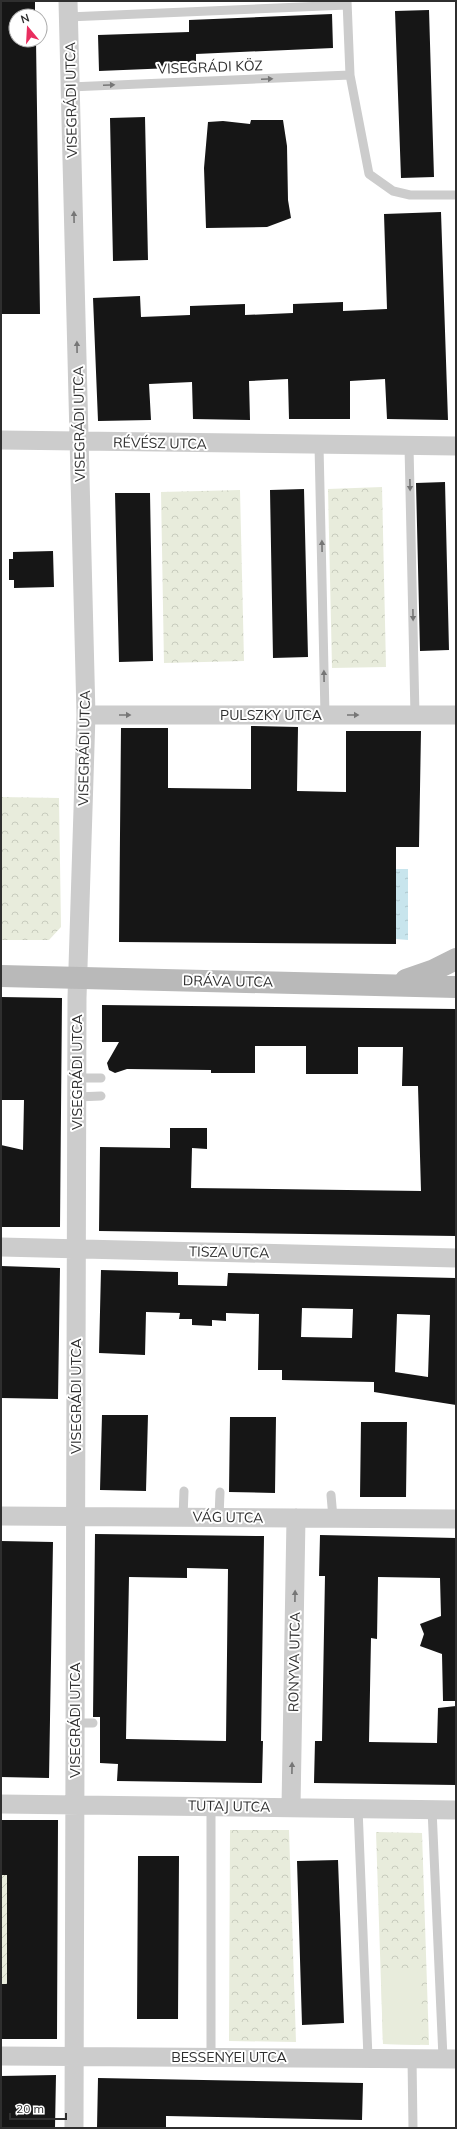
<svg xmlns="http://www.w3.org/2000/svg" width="457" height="2129" viewBox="0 0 457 2129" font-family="Mulish,sans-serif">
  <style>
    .park { fill: url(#park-crowns) }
    .garden { fill: url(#garden-furrows) }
    .pitch { fill: #e8ecdc }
    .water { fill: url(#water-ripples) }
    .building { fill: #161616; fill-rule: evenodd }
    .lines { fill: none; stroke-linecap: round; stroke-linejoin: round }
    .lane { stroke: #ccc; stroke-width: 9 }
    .street { stroke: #ccc; stroke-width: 19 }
    .secondary { stroke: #b9b9b9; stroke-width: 22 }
    .oneway { fill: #767676 }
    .labels { text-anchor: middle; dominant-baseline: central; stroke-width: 4; stroke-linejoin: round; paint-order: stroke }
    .street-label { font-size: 14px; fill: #2f2f2f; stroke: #fff }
  </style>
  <defs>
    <pattern id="park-crowns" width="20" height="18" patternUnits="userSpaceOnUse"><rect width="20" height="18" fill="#e8ecdc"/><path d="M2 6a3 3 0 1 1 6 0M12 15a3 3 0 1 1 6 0" fill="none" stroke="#c7cbbd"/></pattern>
    <pattern id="garden-furrows" width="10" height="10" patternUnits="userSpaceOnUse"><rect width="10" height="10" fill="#e8ecdc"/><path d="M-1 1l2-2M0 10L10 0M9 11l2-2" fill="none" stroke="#c7cbbd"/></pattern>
    <pattern id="water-ripples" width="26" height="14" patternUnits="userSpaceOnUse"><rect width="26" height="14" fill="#c8e5ed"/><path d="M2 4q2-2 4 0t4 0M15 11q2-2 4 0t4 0" fill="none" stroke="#acc5cc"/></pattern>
  </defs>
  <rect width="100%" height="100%" fill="#fff"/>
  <path class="park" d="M 382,487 L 386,667 L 332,668 L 328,489 Z
    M 240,490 L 244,661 L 164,663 L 161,492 Z
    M 1,797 L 59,798 L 61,927 L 49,940 L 1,940 Z
    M 230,1830 L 289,1830 L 296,2042 L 229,2041 Z
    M 376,1832 L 422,1833 L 429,2045 L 383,2044 Z"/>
  <path class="garden" d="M 1,1875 L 7,1875 L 7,1984 L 1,1984 Z"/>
  <path class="pitch" d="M 381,1972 L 419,1973 L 420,2045 L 383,2044 Z"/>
  <path class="water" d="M 396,869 L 408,869 L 408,940 L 396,939 Z"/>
  <path class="building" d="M 1,1 L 35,1 L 35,16 L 16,16 L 16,40 L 36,40 L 40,314 L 1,314 Z
    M 429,10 L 434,177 L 401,178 L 395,11 Z
    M 332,14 L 333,48 L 196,54 L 196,67 L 99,71 L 98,35 L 189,32 L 189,20 Z
    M 145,117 L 148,260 L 113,261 L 110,118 Z
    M 251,120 L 283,120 L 287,146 L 288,200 L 291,218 L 267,227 L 206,228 L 204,168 L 208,122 L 223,121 L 250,124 Z
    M 441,212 L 448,420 L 387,419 L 385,379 L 350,381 L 350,419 L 289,419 L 288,379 L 249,381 L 250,420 L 193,419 L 192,382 L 149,384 L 151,420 L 98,421 L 93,298 L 140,296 L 141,317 L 190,315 L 190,306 L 245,304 L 245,315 L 293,313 L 293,304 L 343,302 L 343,311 L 387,309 L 384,214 Z
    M 445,482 L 449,650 L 420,651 L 416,483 Z
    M 304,489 L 308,657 L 273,658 L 270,490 Z
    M 115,493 L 150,493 L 153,661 L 119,662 Z
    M 53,551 L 54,587 L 14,588 L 14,580 L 9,580 L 9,559 L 13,559 L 13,552 Z
    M 251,726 L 298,727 L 297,791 L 346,792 L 346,731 L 421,731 L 419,847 L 396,847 L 396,944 L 119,942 L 121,728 L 168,728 L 168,788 L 251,789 Z
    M 1,997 L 62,998 L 60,1227 L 1,1227 L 1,1145 L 23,1150 L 24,1100 L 1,1100 Z
    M 102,1005 L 456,1009 L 456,1236 L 99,1231 L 100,1147 L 170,1148 L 170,1128 L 207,1128 L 207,1149 L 192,1148 L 191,1188 L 421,1191 L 418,1086 L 402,1086 L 403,1047 L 358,1047 L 358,1074 L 306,1074 L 306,1046 L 255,1046 L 255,1073 L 211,1073 L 211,1070 L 127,1069 L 115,1073 L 109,1070 L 107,1063 L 119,1042 L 102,1042 Z
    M 1,1266 L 60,1268 L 58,1399 L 1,1398 Z
    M 101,1270 L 178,1272 L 178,1285 L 227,1286 L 228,1273 L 456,1278 L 456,1405 L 374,1392 L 374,1382 L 282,1380 L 282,1370 L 258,1370 L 259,1314 L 226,1313 L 226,1321 L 212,1320 L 212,1326 L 192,1325 L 192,1319 L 179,1319 L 180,1313 L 146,1312 L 145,1355 L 99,1353 ZM 302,1308 L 353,1309 L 352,1338 L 301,1337 ZM 397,1314 L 430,1315 L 428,1377 L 395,1372 Z
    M 102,1415 L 148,1415 L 146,1491 L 100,1490 Z
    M 230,1417 L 276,1417 L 275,1493 L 229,1492 Z
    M 361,1422 L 407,1422 L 406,1497 L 360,1497 Z
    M 95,1534 L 264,1536 L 261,1741 L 263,1741 L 262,1783 L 117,1781 L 118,1764 L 100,1763 L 100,1717 L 93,1717 ZM 187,1568 L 228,1569 L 226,1741 L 126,1739 L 129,1577 L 187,1578 Z
    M 320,1535 L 456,1538 L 456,1701 L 443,1701 L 442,1654 L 420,1646 L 424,1634 L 420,1624 L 441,1616 L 440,1578 L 378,1577 L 377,1639 L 371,1638 L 369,1742 L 437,1743 L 438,1708 L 456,1706 L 456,1785 L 314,1783 L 315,1741 L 322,1741 L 325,1576 L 319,1576 Z
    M 1,1541 L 53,1542 L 49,1778 L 1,1777 Z
    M 1,1820 L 58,1820 L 57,2039 L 1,2039 L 1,1984 L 7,1984 L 7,1875 L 1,1875 Z
    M 138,1856 L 179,1856 L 178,2019 L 137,2019 Z
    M 338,1860 L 344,2023 L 302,2025 L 297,1861 Z
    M 56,2075 L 55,2128 L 1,2128 L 1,2076 Z
    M 98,2078 L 363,2083 L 362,2120 L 166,2116 L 166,2128 L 97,2128 Z"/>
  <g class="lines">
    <path class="lane" d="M 347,1 L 350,75 L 369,174 L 393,191 L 410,195 L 456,195
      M 68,17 L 347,5
      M 70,87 L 350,75
      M 319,445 L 325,715
      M 409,446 L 415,715
      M 77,1078 L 101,1078
      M 77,1097 L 101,1096
      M 331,1495 L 333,1518
      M 183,1517 L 184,1491
      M 219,1517 L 220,1492
      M 75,1723 L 93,1723
      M 211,1806 L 211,2057
      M 358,1808 L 368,2058
      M 432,1809 L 443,2058
      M 412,2058 L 413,2128"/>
    <path class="street" d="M 68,1 L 86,715 L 77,998 L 74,2128
      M 1,440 L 456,446
      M 86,715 L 456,715
      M 1,1247 L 456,1258
      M 1,1516 L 456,1519
      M 1,1804 L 456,1810
      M 291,1807 L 296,1518
      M 1,2056 L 456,2059"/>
    <path class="secondary" d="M 1,976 L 456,987
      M 406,980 L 432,971 L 456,959"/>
  </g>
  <defs><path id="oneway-solid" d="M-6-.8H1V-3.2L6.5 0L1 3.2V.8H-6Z"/></defs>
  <g class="oneway">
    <use href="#oneway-solid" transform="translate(267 79) rotate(-2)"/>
    <use href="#oneway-solid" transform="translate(109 85) rotate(-2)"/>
    <use href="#oneway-solid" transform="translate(74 217) rotate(-91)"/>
    <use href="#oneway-solid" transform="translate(77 347) rotate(-91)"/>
    <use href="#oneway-solid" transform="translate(410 485) rotate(89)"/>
    <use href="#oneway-solid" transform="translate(322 546) rotate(-91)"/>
    <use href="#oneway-solid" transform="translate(413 615) rotate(89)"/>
    <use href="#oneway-solid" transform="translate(324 676) rotate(-91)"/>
    <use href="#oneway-solid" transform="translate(125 715)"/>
    <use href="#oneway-solid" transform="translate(353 715)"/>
    <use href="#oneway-solid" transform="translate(295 1596) rotate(-89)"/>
    <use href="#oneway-solid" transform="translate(292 1768) rotate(-89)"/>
  </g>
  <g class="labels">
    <g class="street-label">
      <text transform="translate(210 67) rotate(-2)">VISEGRÁDI KÖZ</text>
      <text transform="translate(71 100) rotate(-91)">VISEGRÁDI UTCA</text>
      <text transform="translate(79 424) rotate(-91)">VISEGRÁDI UTCA</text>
      <text transform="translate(160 443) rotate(1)">RÉVÉSZ UTCA</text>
      <text x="271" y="715">PULSZKY UTCA</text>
      <text transform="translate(84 748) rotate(-89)">VISEGRÁDI UTCA</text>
      <text transform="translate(228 981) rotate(1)">DRÁVA UTCA</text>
      <text transform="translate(77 1072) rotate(-90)">VISEGRÁDI UTCA</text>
      <text transform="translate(229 1252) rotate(1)">TISZA UTCA</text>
      <text transform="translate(76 1396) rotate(-90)">VISEGRÁDI UTCA</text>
      <text transform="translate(228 1517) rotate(1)">VÁG UTCA</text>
      <text transform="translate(294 1662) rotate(-89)">RONYVA UTCA</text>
      <text transform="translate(75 1720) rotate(-90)">VISEGRÁDI UTCA</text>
      <text transform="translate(229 1806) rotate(1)">TUTAJ UTCA</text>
      <text x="229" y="2057">BESSENYEI UTCA</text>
    </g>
  </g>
  <rect width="457" height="2129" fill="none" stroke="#2f2f2f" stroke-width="4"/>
  <g transform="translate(28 28) rotate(342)"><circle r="19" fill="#ffffff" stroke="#acacac"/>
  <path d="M0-3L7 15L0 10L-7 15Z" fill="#e92d5f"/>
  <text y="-6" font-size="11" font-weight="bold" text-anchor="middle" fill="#2f2f2f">N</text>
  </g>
  <path d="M10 2113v6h56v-6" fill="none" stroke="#2f2f2f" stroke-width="2"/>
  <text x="16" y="2113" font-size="12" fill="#2f2f2f" stroke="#ffffff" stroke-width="3" paint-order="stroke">20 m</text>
</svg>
